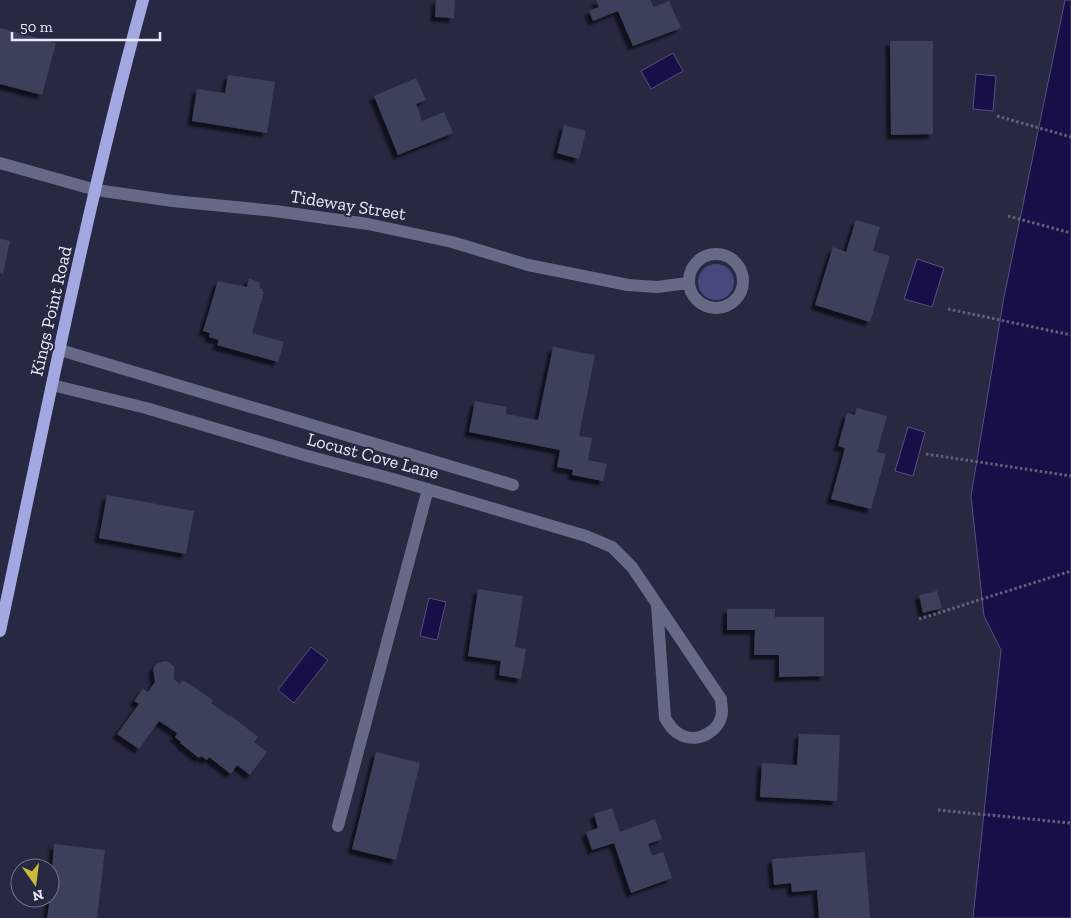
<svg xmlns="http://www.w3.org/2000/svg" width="1071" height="918" viewBox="0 0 1071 918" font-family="'Zilla Slab',serif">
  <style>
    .green { fill: #47487e }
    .water { fill: #171048; stroke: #55517d }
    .building { fill: #3e405a; filter: url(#shadow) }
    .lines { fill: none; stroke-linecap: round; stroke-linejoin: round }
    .path { stroke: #616279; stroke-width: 3; stroke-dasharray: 2.5 2.5; stroke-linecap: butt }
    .minor { stroke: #676a86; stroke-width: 12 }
    .major { stroke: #a4a8e2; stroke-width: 12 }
    .labels { text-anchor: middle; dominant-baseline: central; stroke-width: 4; stroke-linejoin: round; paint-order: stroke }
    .street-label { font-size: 18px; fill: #e7e8f9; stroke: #272841 }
  </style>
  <defs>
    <filter id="shadow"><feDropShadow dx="-4.5" dy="4.5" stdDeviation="1" flood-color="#0009"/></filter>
  </defs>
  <rect width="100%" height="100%" fill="#272841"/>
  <path class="green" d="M698 282a18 18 0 1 1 36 0a18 18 0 1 1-36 0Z"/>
  <path class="water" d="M 1065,0 L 1071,0 L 1071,918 L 973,918 L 1001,650 L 984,616 L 971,496 L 1004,297 Z
    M 673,53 L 683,71 L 651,89 L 641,71 Z
    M 976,74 L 996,76 L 993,111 L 973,109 Z
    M 917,259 L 944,268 L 932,307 L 904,299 Z
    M 908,427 L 925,432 L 913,476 L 895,471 Z
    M 429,598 L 446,602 L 437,640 L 420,636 Z
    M 311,647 L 328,660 L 294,703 L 278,690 Z"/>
  <path class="building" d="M 436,0 L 455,0 L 454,18 L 435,17 Z
    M 596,0 L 650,0 L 654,7 L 669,1 L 681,28 L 633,46 L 618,11 L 593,21 L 589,11 L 599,7 Z
    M 0,28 L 56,43 L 42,95 L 0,84 Z
    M 890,41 L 933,41 L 933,134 L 891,135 Z
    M 228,75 L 275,82 L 267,133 L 192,121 L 197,89 L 225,93 Z
    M 416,78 L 426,100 L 416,104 L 422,121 L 444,112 L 453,133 L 398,155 L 374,96 Z
    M 564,125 L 586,131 L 579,159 L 557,153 Z
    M 856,220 L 880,227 L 873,251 L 890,256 L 870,322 L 815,305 L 833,247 L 846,252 Z
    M 0,239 L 10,241 L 3,274 L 0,273 Z
    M 249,278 L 260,283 L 259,288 L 263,289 L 262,292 L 264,292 L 252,333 L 284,342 L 278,362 L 217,345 L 219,340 L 209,337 L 210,333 L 203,331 L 218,281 L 247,287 Z
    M 553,347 L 595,355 L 579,436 L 592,438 L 588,460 L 607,464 L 603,481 L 572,475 L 573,470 L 557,467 L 560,450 L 469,432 L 475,401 L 507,407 L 506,414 L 538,420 Z
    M 857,408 L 887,416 L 877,452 L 886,454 L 871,509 L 831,499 L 845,448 L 838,446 L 847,413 L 855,415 Z
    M 107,495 L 194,511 L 186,554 L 99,538 Z
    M 478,589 L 523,596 L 515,647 L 526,649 L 521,679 L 499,675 L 501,661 L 468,656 Z
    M 937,591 L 942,608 L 923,613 L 919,595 Z
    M 727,609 L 775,609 L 775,617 L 824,617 L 824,676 L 779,677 L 779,655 L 754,655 L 755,630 L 727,630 Z
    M 166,661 L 174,666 L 174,679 L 180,684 L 182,681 L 186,682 L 213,700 L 211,703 L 229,716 L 230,715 L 258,737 L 254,742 L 267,752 L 250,775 L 237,765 L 231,774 L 209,757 L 207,760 L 201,756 L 199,758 L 180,743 L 181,742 L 175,737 L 177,733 L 159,721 L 139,749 L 117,734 L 139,704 L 134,701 L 143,689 L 148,692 L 155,682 L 153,669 L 157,663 Z
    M 799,734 L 840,735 L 837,801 L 760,797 L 762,763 L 797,765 Z
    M 376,752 L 420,763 L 396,860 L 352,849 Z
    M 612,808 L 620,832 L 655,819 L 662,839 L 648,844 L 652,856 L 663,852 L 672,878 L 631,893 L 614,843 L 592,850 L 586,832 L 598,828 L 594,814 Z
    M 54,844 L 105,850 L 97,918 L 47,918 L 50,898 Z
    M 865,852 L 870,918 L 819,918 L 817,890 L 792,892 L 791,883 L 774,885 L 772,859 Z"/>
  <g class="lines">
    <path class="path" d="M 997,116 L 1071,137
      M 1008,216 L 1071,233
      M 948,309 L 1071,335
      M 926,454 L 1071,476
      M 919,619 L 1071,571
      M 938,810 L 1071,823"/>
    <path class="minor" d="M 0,163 L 96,190 L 173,201 L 275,211 L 368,224 L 452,242 L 528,265 L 628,285 L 657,287 L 688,283
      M689 281a27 27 0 1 1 54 0a27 27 0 1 1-54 0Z
      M 60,350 L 513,485
      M 52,385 L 146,408 L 304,455 L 393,479 L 586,536 L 612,547 L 632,567 L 721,699 C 721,703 722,707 722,711 C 722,730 698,744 681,735 C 673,731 670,726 665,718 L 657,605
      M 338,826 L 428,489"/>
    <path class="major" d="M 0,631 C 45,420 86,208 143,0"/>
  </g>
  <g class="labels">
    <g class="street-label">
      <text transform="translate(348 205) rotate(9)">Tideway Street</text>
      <text transform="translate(51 311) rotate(-77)">Kings Point Road</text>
      <text transform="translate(373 456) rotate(15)">Locust Cove Lane</text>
    </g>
  </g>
  <g transform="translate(35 883) rotate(166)"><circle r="24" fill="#272841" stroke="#74758b"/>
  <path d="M0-4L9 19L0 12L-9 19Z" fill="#cbba39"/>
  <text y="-8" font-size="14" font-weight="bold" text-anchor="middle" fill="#e7e8f9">N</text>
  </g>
  <path d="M12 32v8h148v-8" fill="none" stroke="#e7e8f9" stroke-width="2.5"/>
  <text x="20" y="32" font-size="15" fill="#e7e8f9" stroke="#272841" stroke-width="4" paint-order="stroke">50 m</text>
</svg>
